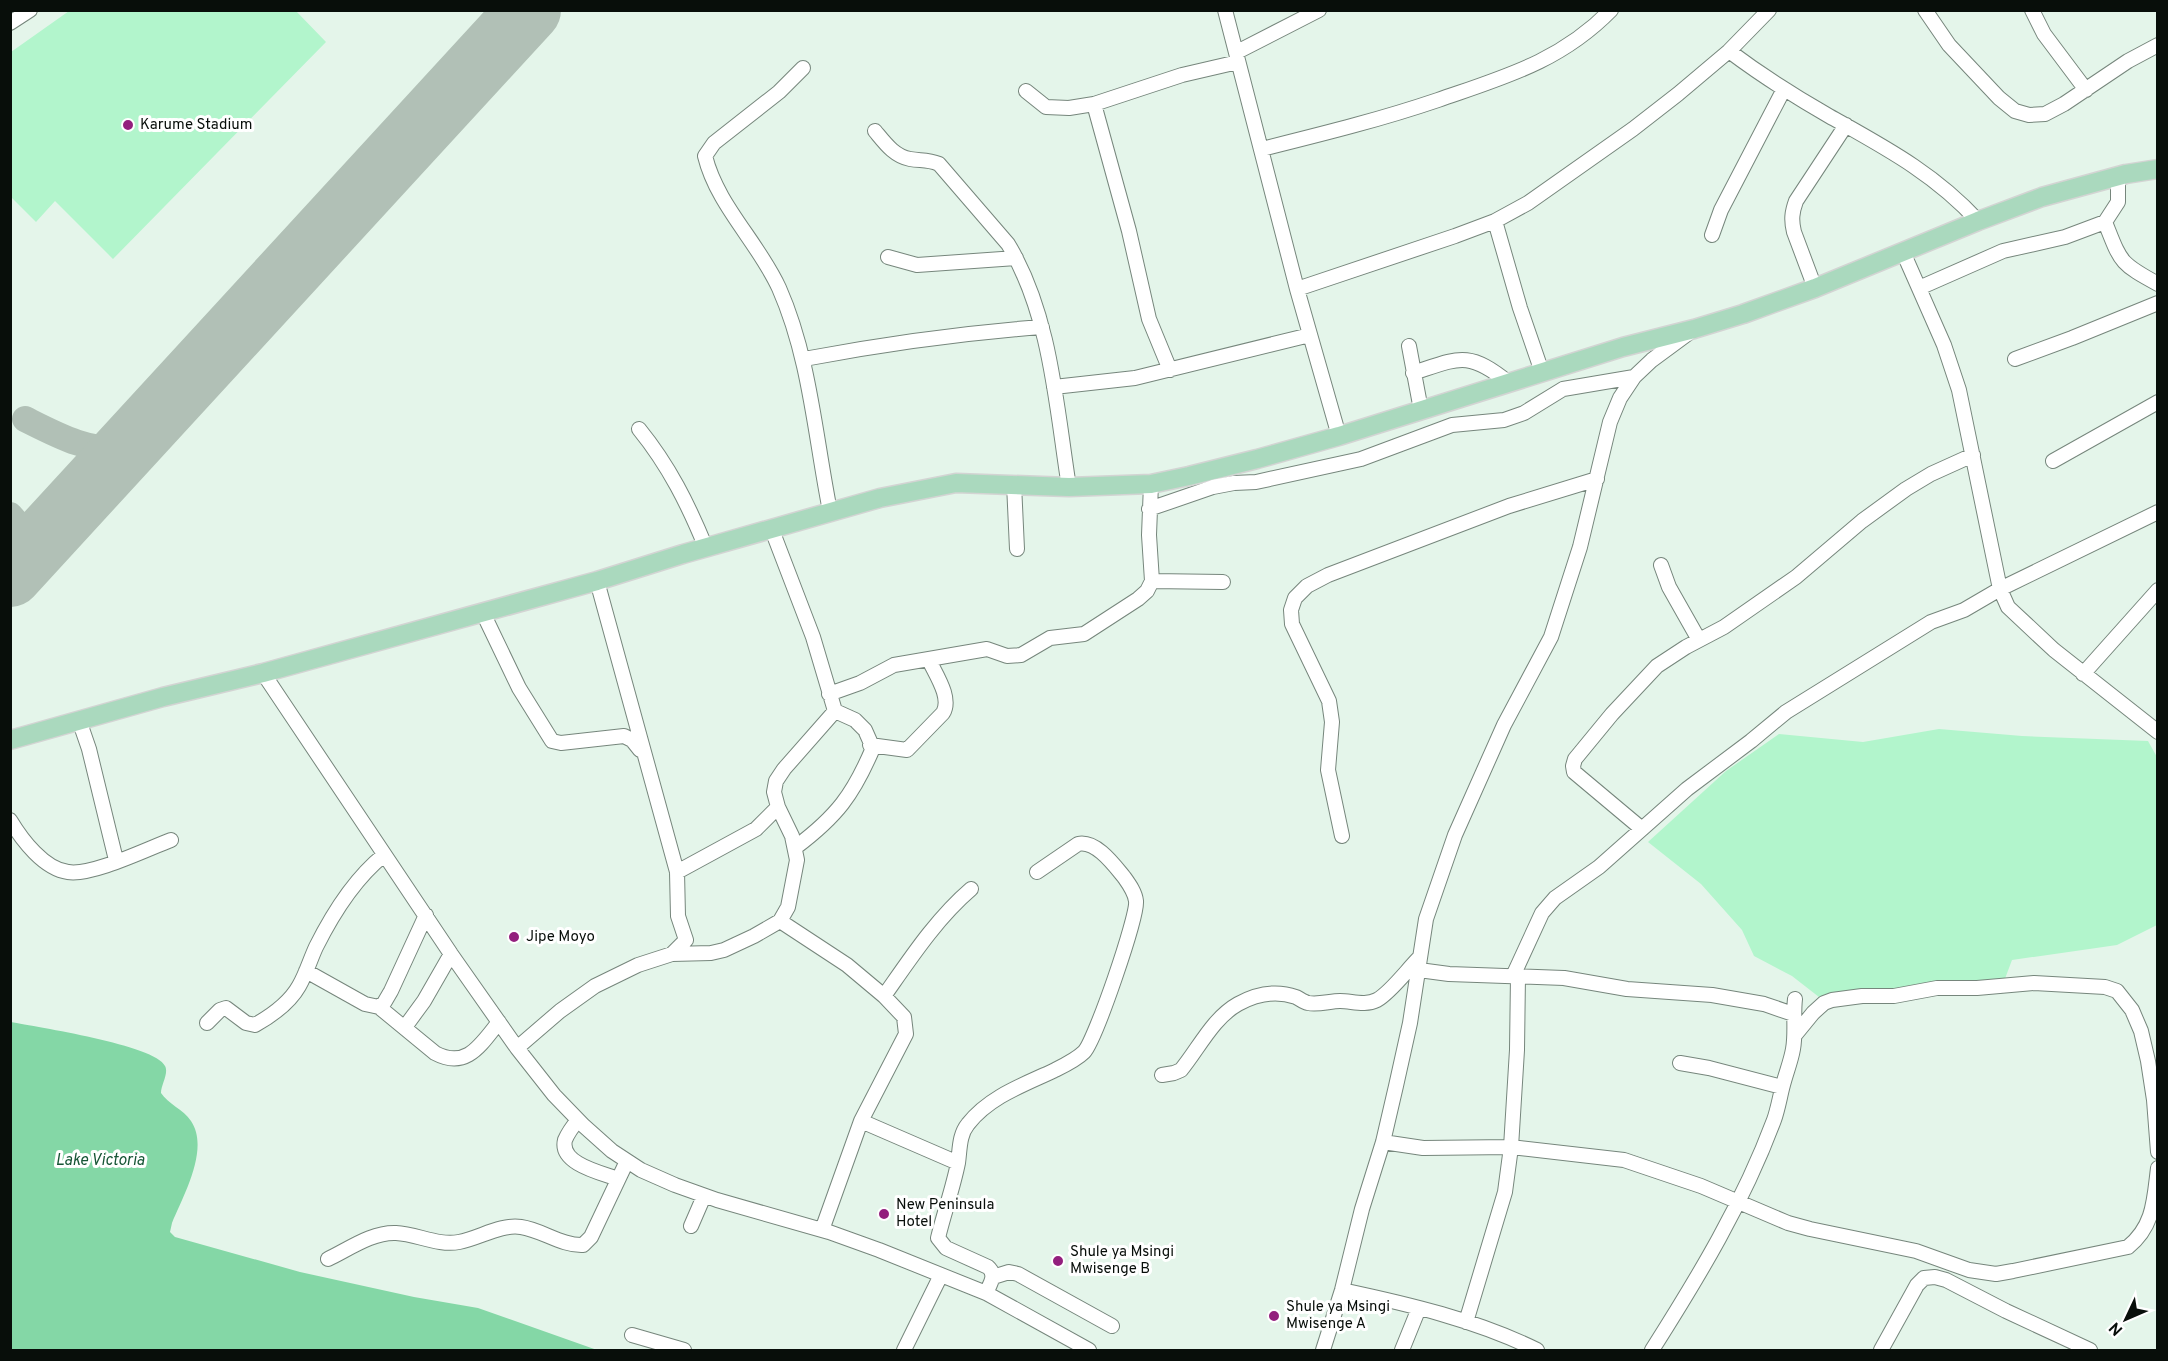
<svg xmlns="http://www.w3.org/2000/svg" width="2168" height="1361" viewBox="0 0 2168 1361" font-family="Overpass,sans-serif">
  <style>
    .green { fill: #b2f5cc }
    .water { fill: #84d7a6 }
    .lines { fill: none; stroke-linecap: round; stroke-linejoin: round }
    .taxiway { stroke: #b1c0b6; stroke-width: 26 }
    .runway { stroke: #b1c0b6; stroke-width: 64 }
    .minor-casing { stroke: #76867c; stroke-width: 16 }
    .major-casing { stroke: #d3d4d3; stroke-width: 21 }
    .minor { stroke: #fff; stroke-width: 14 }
    .major { stroke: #aad9be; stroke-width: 18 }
    .poi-dot { fill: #931f7d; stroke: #fff; stroke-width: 2 }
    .labels { text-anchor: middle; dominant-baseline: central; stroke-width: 6; stroke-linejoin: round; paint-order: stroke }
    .poi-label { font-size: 15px; fill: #080e0a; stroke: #fff; text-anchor: start }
    .water-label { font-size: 16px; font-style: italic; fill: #175636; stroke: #fff }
  </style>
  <rect width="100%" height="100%" fill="#e4f5ea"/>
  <path class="green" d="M 69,11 L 296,11 L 326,42 L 113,259 L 55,201 L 36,222 L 11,197 L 11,52 Z
    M 1939,729 L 2022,736 L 2148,741 L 2157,757 L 2157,925 L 2117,945 L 2012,960 L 2003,984 L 1819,997 L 1792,976 L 1754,956 L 1742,930 L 1701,884 L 1648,842 L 1726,771 L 1779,734 L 1863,742 Z"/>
  <path class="water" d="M 11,1022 C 36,1027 156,1045 165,1066 C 169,1073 161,1085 161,1093 C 168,1104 183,1109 191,1121 C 210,1149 183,1196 172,1223 L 170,1232 L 175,1237 L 300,1272 L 414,1297 L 478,1308 L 597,1350 L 11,1350 Z"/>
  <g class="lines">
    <path class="taxiway" d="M 25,419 C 59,436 88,452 126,449
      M 10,515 L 37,546"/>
    <path class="runway" d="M 10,575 L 529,10"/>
    <g class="minor-casing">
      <path id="minor" d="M 1225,10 L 1297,289 L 1339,436
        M 1925,10 L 1949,45 L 1999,98 L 2015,111 L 2029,115 L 2045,114 L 2064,104 L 2128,61 L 2158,45
        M 2032,10 L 2044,34 L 2086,90
        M 10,23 L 30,10
        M 1729,51 C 1761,75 1794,96 1829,116 C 1884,147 1934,173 1978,221
        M 1237,52 L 1319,10
        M 803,68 L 779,92 L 714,143 L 705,156 C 717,205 758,242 779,288 C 810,358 815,436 830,511
        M 1026,91 L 1046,107 L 1069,108 L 1094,104 L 1182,75 L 1238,62
        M 1094,104 L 1129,231 L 1149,319 L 1170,370
        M 875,131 C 885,143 894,156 910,159 C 921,161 927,159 939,164 L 1008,244 C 1051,316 1056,405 1069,487
        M 1262,149 C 1322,134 1379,120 1438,100 C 1504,77 1560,62 1611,10
        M 1495,221 L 1520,308 L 1542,372
        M 2105,222 C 2121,262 2119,263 2158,284
        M 1712,235 L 1721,210 L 1784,89
        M 1903,252 L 1944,345 L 1959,390 L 2000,589 L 2008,607 L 2054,650 L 2158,732
        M 888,257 L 917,265 L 1016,258
        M 1815,288 L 1794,232 C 1791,220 1792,212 1796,201 L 1846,125
        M 1919,288 L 2003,251 L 2065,237 L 2105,222 L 2118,202 L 2118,176
        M 1297,289 L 1455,236 L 1495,221 L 1528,203 L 1633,129 L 1678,94 L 1729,51 L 1769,10
        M 1409,346 L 1421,410
        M 804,359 C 883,344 962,333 1042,327
        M 2015,359 L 2072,338 L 2158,303
        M 1413,373 C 1459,358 1468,350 1509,383
        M 1054,387 L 1135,378 L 1310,335
        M 639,429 C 669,466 688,504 706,548
        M 2053,461 L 2158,402
        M 1014,484 L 1017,549
        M 1149,509 L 1213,487 L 1234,483 L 1256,482 L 1361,459 L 1452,425 L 1504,420 L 1524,413 L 1563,389 L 1634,377
        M 772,530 L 813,637 L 835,711 L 855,720 L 865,730 L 873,748 C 853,795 837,816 796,847
        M 1661,565 L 1669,587 L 1699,640
        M 597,581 L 677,872 L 678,916 L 686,940 L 672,954
        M 1152,581 L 1223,582
        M 483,613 L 519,688 L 552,741 L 561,743 L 624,736 L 632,740 L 640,750
        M 263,673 L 451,954 L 517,1048 L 554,1095 L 584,1126 L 612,1151 L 641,1170 L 675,1185 L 717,1200 L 829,1232 L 879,1250 L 986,1293 L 1089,1350
        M 2083,674 L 2158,590
        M 829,694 L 860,683 L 894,665 L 987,649 L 1007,656 L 1021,655 L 1050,638 L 1084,634 L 1138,599 L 1147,591 L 1152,581 L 1149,535 L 1151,484
        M 79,720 L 89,749 L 116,860
        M 870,745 L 907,750 L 943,713 C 952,698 936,675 929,660
        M 10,820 C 22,840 44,869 68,872 C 92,876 147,849 171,840
        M 1642,829 L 1574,772 L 1573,766 L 1575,759 L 1612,714 L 1657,666 L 1686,647 L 1724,627 L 1796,577 L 1862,521 L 1906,489 L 1931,474 L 1973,455
        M 1342,836 L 1328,770 L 1332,722 L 1329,701 L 1292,624 L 1291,610 L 1295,598 L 1307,586 L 1328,575 L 1509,506 L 1597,479
        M 677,872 L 756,829 L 778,807
        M 780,921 L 847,965 L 884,996 L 904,1017 L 906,1034 L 861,1121 L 822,1230
        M 1419,970 L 1449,974 L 1564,978 L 1627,989 L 1712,995 L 1764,1004 L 1793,1014
        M 306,971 L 365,1004 L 379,1007 L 384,1003 L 391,991 L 426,915
        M 1513,976 L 1542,913 L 1555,898 L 1599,867 L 1687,789 L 1751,741 L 1786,712 L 1931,622 L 1964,610 L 2000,589 L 2158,512
        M 884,996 C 910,959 936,919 971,889
        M 379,1007 L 435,1053 C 467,1070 481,1044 499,1022
        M 207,1023 L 220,1010 L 226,1008 L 246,1023 L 255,1025 C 271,1016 290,1002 299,986 C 306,974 310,960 316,947 C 333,913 354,879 384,855
        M 405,1027 L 424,1001 L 451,954
        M 1795,1035 L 1813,1013 L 1824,1003 L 1832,1000 L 1862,996 L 1894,996 L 1937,988 L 1977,988 L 2034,983 L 2105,987 L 2117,991 L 2132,1010 L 2141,1031 L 2148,1061 L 2154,1100 L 2158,1152
        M 517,1048 L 560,1011 L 595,986 L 638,965 L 672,954 L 711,953 L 724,950 L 754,936 L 780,921 L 788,907 L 797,860 L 792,836 L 778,807 L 774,792 L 776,781 L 784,769 L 835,711
        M 1680,1063 L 1709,1068 L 1782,1087
        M 1162,1075 L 1174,1073 L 1181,1070 C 1199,1048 1213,1018 1238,1004 C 1256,994 1276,990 1296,997 C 1300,999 1304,1002 1308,1003 C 1319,1005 1330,1001 1340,1001 C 1352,1001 1365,1006 1377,1000 C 1391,992 1407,970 1419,958
        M 578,1120 C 573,1126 568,1133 565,1140 C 559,1164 602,1173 618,1179
        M 861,1121 L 958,1163
        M 1383,1142 L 1423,1148 L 1511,1147 L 1624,1160 L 1701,1186 L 1788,1223 L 1810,1229 L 1916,1251 L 1969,1270 L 1996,1274 L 2013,1271 L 2128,1247 C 2154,1226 2154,1200 2158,1168
        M 691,1226 L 704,1196
        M 328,1259 C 349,1249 372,1232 396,1233 C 417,1234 438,1246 459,1242 C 480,1238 500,1224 521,1227 C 542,1230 562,1246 583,1245 L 591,1237 L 627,1161
        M 993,1277 L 1009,1272 L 1018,1274 L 1112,1326
        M 1342,1290 C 1408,1304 1476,1320 1537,1350
        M 986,1293 C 990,1284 997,1275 988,1267 L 946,1248 L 938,1238 C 944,1213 953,1188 958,1163 C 960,1149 959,1135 968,1124 C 989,1097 1023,1085 1053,1071 C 1063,1066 1076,1060 1084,1052 C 1095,1041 1138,916 1136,901 C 1135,892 1129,884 1124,877 C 1114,865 1096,840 1078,844 L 1037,872
        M 1466,1322 L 1505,1192 L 1511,1147 L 1517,1050 L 1518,976
        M 632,1335 L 684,1350
        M 904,1350 L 941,1275
        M 1323,1350 L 1342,1290 L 1362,1209 L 1383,1142 L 1396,1086 L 1410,1023 L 1426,919 L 1455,835 L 1504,725 L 1551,637 L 1580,547 L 1610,422 L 1620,398 L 1634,377 L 1652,360 L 1690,332
        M 1402,1350 L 1419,1308
        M 1652,1350 C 1699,1276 1743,1203 1774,1120 C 1778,1109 1780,1096 1783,1085 C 1786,1073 1791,1061 1793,1049 C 1796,1033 1793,1016 1795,999
        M 1881,1350 L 1917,1285 L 1924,1278 L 1935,1277 L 1946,1280 L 2006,1311 L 2090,1350"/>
    </g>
    <g class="major-casing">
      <path id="major" d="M 10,740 L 163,697 L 263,673 L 597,581 L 683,554 L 880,498 L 956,483 L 1069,487 L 1151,484 L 1189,476 L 1257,459 L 1339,436 L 1623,347 L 1694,329 L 1743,314 L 1815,288 L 1978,221 L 2042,197 L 2126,174 L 2158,169"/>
    </g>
    <use href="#minor" class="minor"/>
    <use href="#major" class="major"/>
  </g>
  <g class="poi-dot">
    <circle cx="128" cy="125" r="6"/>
    <circle cx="514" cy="937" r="6"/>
    <circle cx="884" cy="1214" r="6"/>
    <circle cx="1058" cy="1261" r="6"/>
    <circle cx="1274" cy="1316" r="6"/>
  </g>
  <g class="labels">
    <g class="poi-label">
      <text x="140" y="125">Karume Stadium</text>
      <text x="526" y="937">Jipe Moyo</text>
      <text x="896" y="1205">New Peninsula<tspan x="896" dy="17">Hotel</tspan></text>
      <text x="1070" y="1252">Shule ya Msingi<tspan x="1070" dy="17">Mwisenge B</tspan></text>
      <text x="1286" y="1307">Shule ya Msingi<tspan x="1286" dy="17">Mwisenge A</tspan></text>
    </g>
    <g class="water-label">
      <text x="100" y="1161">Lake Victoria</text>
    </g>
  </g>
  <rect width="2168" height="1361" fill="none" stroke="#080e0a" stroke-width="24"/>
  <g transform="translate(2126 1319) rotate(226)" stroke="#ffffff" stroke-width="4.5" paint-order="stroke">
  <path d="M0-4.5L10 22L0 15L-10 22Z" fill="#080e0a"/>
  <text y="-9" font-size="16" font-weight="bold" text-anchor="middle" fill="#080e0a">N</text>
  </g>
</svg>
